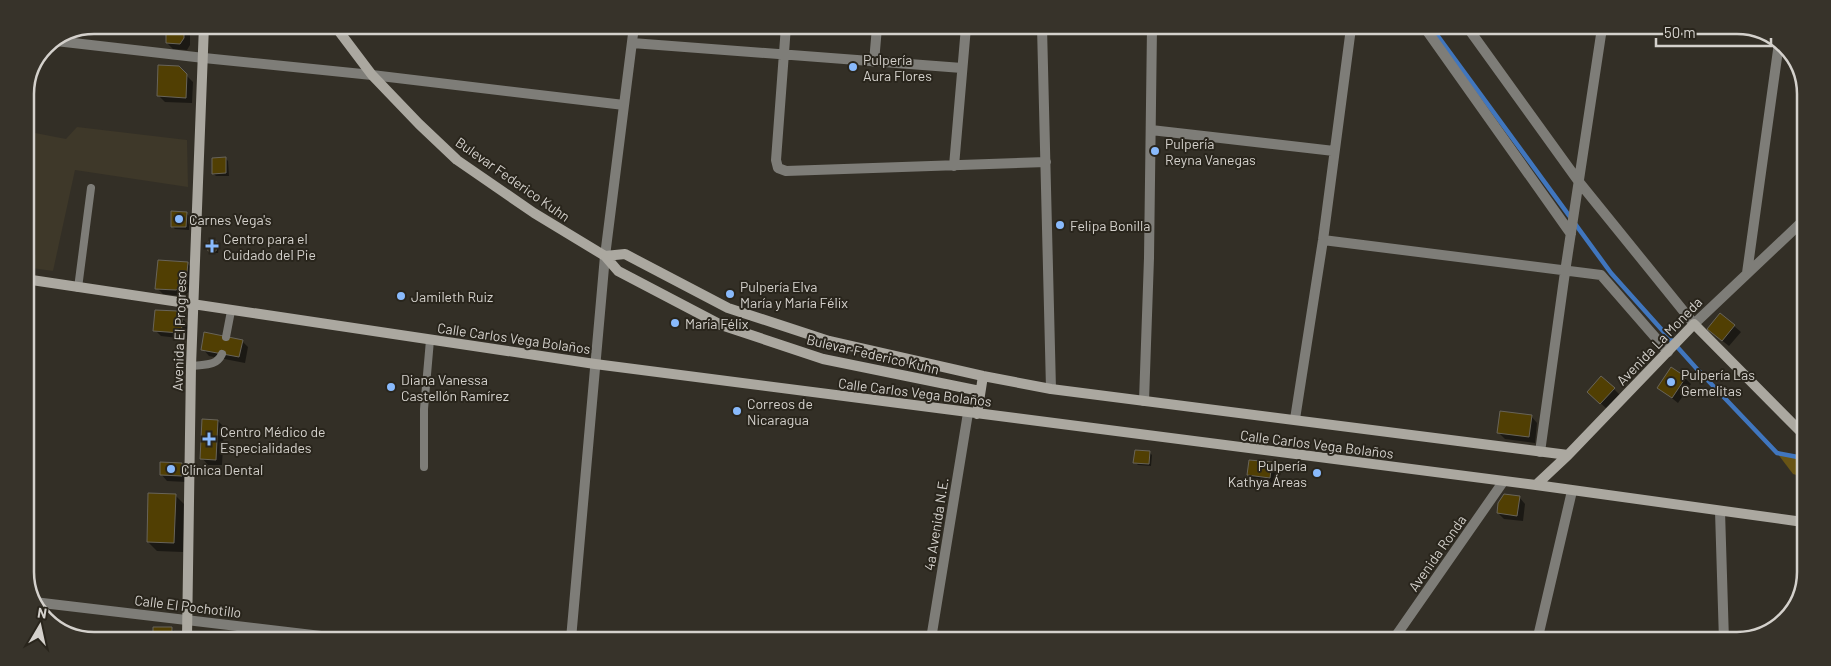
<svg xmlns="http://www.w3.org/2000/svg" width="1831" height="666" viewBox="0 0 1831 666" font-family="Barlow,sans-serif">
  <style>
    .built { fill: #3e3829 }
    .green { fill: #685415 }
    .shadow { fill: #0007 }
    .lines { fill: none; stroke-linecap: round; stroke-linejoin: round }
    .stream { stroke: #4076be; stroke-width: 4.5 }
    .building { fill: #513f03; stroke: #68645a }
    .lane { stroke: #7e7d78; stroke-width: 8 }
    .street { stroke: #7e7d78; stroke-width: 10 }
    .secondary { stroke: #aba8a0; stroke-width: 10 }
    .poi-dot { fill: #89bafc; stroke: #29251c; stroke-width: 2 }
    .labels { text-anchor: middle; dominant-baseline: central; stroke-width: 4; stroke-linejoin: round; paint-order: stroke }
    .poi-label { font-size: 14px; fill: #d4d1cc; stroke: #29251c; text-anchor: start }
    .street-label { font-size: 14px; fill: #d4d1cc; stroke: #29251c }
    .rim { fill: none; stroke: #d4d1cc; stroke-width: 2.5 }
  </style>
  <rect width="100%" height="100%" fill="#332f26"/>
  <path class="built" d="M 77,127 L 187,140 L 188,187 L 75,170 L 53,271 L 25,267 L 25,131 L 66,139 Z"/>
  <path class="green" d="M 1777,453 L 1803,458 L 1803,477 L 1793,474 Z"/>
  <path class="shadow" d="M 184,26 L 190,33 L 190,45 L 187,50 L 173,49 L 167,43 Z
    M 178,67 L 193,82 L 192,103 L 165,102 L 159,96 Z
    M 226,159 L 228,161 L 229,176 L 216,176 L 213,173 Z
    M 186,213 L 189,216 L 189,230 L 175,229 L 172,226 Z
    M 216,243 L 219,246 L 218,253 L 212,253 L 209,250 Z
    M 188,264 L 194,270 L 192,290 L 183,296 L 163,294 L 157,288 Z
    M 177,313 L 188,325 L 187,339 L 161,336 L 155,330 Z
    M 1734,326 L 1741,332 L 1729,346 L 1715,335 Z
    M 242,341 L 248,347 L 245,363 L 209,356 L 203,349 Z
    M 1685,378 L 1691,384 L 1678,403 L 1659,388 Z
    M 1614,389 L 1620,395 L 1607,409 L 1595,398 Z
    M 1531,416 L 1537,423 L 1535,443 L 1505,439 L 1499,433 Z
    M 218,421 L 224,427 L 222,465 L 208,465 L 202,458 Z
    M 1149,452 L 1152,455 L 1151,466 L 1138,465 L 1135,462 Z
    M 1271,463 L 1278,470 L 1276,483 L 1255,481 L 1249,475 Z
    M 182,464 L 188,470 L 187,482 L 167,481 L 161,474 Z
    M 175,495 L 185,505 L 183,552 L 157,551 L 148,542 Z
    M 1519,497 L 1525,504 L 1523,521 L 1504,519 L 1498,513 Z
    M 172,629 L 178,635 L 178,638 L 154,638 Z"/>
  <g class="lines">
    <path class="stream" d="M 1432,28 L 1611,273 L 1697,369 L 1777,453 L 1803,458"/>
  </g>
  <path class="building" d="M 166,25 L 184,25 L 184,38 L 180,44 L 166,43 Z
    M 158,65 L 179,66 L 187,74 L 186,98 L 157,96 Z
    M 226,157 L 226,173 L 212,174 L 212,158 Z
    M 171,211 L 187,212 L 186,227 L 171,227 Z
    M 208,242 L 217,242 L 216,251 L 208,251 Z
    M 158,260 L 188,262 L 186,284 L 176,290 L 155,289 Z
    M 155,310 L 178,311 L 183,317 L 181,333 L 153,331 Z
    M 1720,313 L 1735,325 L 1722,341 L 1707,329 Z
    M 204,332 L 243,340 L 239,357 L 201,350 Z
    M 1671,367 L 1686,377 L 1672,398 L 1657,388 Z
    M 1601,376 L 1615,388 L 1600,404 L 1587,392 Z
    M 1500,411 L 1532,415 L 1529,437 L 1497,433 Z
    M 202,419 L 218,420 L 216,460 L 200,459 Z
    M 1135,450 L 1150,451 L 1149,464 L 1133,463 Z
    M 1249,460 L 1272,462 L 1270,478 L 1247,475 Z
    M 160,462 L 182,463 L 182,476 L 160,475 Z
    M 148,493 L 176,494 L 174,543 L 147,542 Z
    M 1504,494 L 1520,496 L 1517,516 L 1497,513 L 1498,503 Z
    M 153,627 L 172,627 L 172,638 L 153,638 Z"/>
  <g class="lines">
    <path class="lane" d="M 78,288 L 91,188
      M 226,337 L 231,311
      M 191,366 C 204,364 216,367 222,354
      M 424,467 L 424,409 L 430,340"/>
    <path class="street" d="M 786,26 L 776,160 L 778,168 L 786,171 L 1046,162
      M 1042,27 L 1051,389
      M 1425,28 L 1571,234
      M 1468,28 L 1579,182 L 1694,324 L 1805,219
      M 56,41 L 204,58 L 372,75 L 624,105
      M 632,43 L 962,68
      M 874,62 L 877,27
      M 1151,130 L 1334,151
      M 954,166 L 966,27
      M 1323,240 L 1601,275 L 1668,352
      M 1747,273 L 1779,43
      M 1144,401 L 1149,258 L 1152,27
      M 1295,419 L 1323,240 L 1351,28
      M 1540,452 L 1565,272 L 1602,28
      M 1720,511 L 1724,641
      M 34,602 L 338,638
      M 571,639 L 605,256 L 634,26
      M 931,639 L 968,413
      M 1393,640 L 1503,482
      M 1537,641 L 1572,491"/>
    <path class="secondary" d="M 335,26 L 372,75 L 419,124 L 457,160 L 534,213 L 605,256 L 618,271 L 721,325 L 823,359 L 980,391
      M 605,256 L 625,254 L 728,308 L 829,341 L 983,376 L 1051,389 L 1568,455
      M 25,279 L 595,364 L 1536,485 L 1803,522
      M 977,414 L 983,376
      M 1536,485 L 1568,455 L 1694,324 L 1799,430 L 1804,432
      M 187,638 L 191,366 L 204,25"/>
  </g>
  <g class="poi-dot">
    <circle cx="853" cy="67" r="5"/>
    <circle cx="1155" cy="151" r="5"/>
    <circle cx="179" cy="219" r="5"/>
    <circle cx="1060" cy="225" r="5"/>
    <path d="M209.5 238.5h5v5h5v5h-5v5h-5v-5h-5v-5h5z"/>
    <circle cx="730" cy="294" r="5"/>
    <circle cx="401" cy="296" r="5"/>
    <circle cx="675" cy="323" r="5"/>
    <circle cx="1671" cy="382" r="5"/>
    <circle cx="391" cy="387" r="5"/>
    <circle cx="737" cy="411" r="5"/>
    <path d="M206.5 431.5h5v5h5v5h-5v5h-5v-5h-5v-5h5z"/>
    <circle cx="171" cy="469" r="5"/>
    <circle cx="1317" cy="473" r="5"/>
  </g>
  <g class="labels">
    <g class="poi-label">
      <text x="863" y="59">Pulpería<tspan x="863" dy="16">Aura Flores</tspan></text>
      <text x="1165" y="143">Pulpería<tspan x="1165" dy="16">Reyna Vanegas</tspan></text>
      <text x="189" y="219">Carnes Vega's</text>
      <text x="1070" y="225">Felipa Bonilla</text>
      <text x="223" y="238">Centro para el<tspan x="223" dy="16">Cuidado del Pie</tspan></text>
      <text x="740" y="286">Pulpería Elva<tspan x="740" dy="16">María y María Félix</tspan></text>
      <text x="411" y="296">Jamileth Ruiz</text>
      <text x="685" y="323">María Félix</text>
      <text x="1681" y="374">Pulpería Las<tspan x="1681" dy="16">Gemelitas</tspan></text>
      <text x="401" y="379">Diana Vanessa<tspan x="401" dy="16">Castellón Ramírez</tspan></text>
      <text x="747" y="403">Correos de<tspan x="747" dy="16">Nicaragua</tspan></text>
      <text x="220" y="431">Centro Médico de<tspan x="220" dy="16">Especialidades</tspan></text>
      <text x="1307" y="465" text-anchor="end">Pulpería<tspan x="1307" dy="16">Kathya Áreas</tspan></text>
      <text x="181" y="469">Clínica Dental</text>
    </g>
    <g class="street-label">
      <text transform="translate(513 179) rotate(35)">Bulevar Federico Kuhn</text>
      <text transform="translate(179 331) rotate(-88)">Avenida El Progreso</text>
      <text transform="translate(514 338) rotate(8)">Calle Carlos Vega Bolaños</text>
      <text transform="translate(1659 341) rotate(-46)">Avenida La Moneda</text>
      <text transform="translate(873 354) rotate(13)">Bulevar Federico Kuhn</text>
      <text transform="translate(915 392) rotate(7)">Calle Carlos Vega Bolaños</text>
      <text transform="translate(1317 444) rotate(7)">Calle Carlos Vega Bolaños</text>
      <text transform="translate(936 524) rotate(-81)">4a Avenida N.E.</text>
      <text transform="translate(1437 553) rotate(-55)">Avenida Ronda</text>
      <text transform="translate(188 606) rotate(7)">Calle El Pochotillo</text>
    </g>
  </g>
  <path d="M0 0H1831V666H0ZM94 34H1737A60 60 0 0 1 1797 94V572A60 60 0 0 1 1737 632H94A60 60 0 0 1 34 572V94A60 60 0 0 1 94 34Z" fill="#37332a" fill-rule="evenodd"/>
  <path class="rim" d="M94 34H1737A60 60 0 0 1 1797 94V572A60 60 0 0 1 1737 632H94A60 60 0 0 1 34 572V94A60 60 0 0 1 94 34Z"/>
  <g transform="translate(40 626) rotate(9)" stroke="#29251c" stroke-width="4" paint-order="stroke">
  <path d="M0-4L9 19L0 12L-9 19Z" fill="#d4d1cc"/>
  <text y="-8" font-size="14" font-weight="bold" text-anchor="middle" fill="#d4d1cc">N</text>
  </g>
  <path d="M1656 38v8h115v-8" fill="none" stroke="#d4d1cc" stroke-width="2.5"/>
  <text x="1664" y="38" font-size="15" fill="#d4d1cc" stroke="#29251c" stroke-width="4" paint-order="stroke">50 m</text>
</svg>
